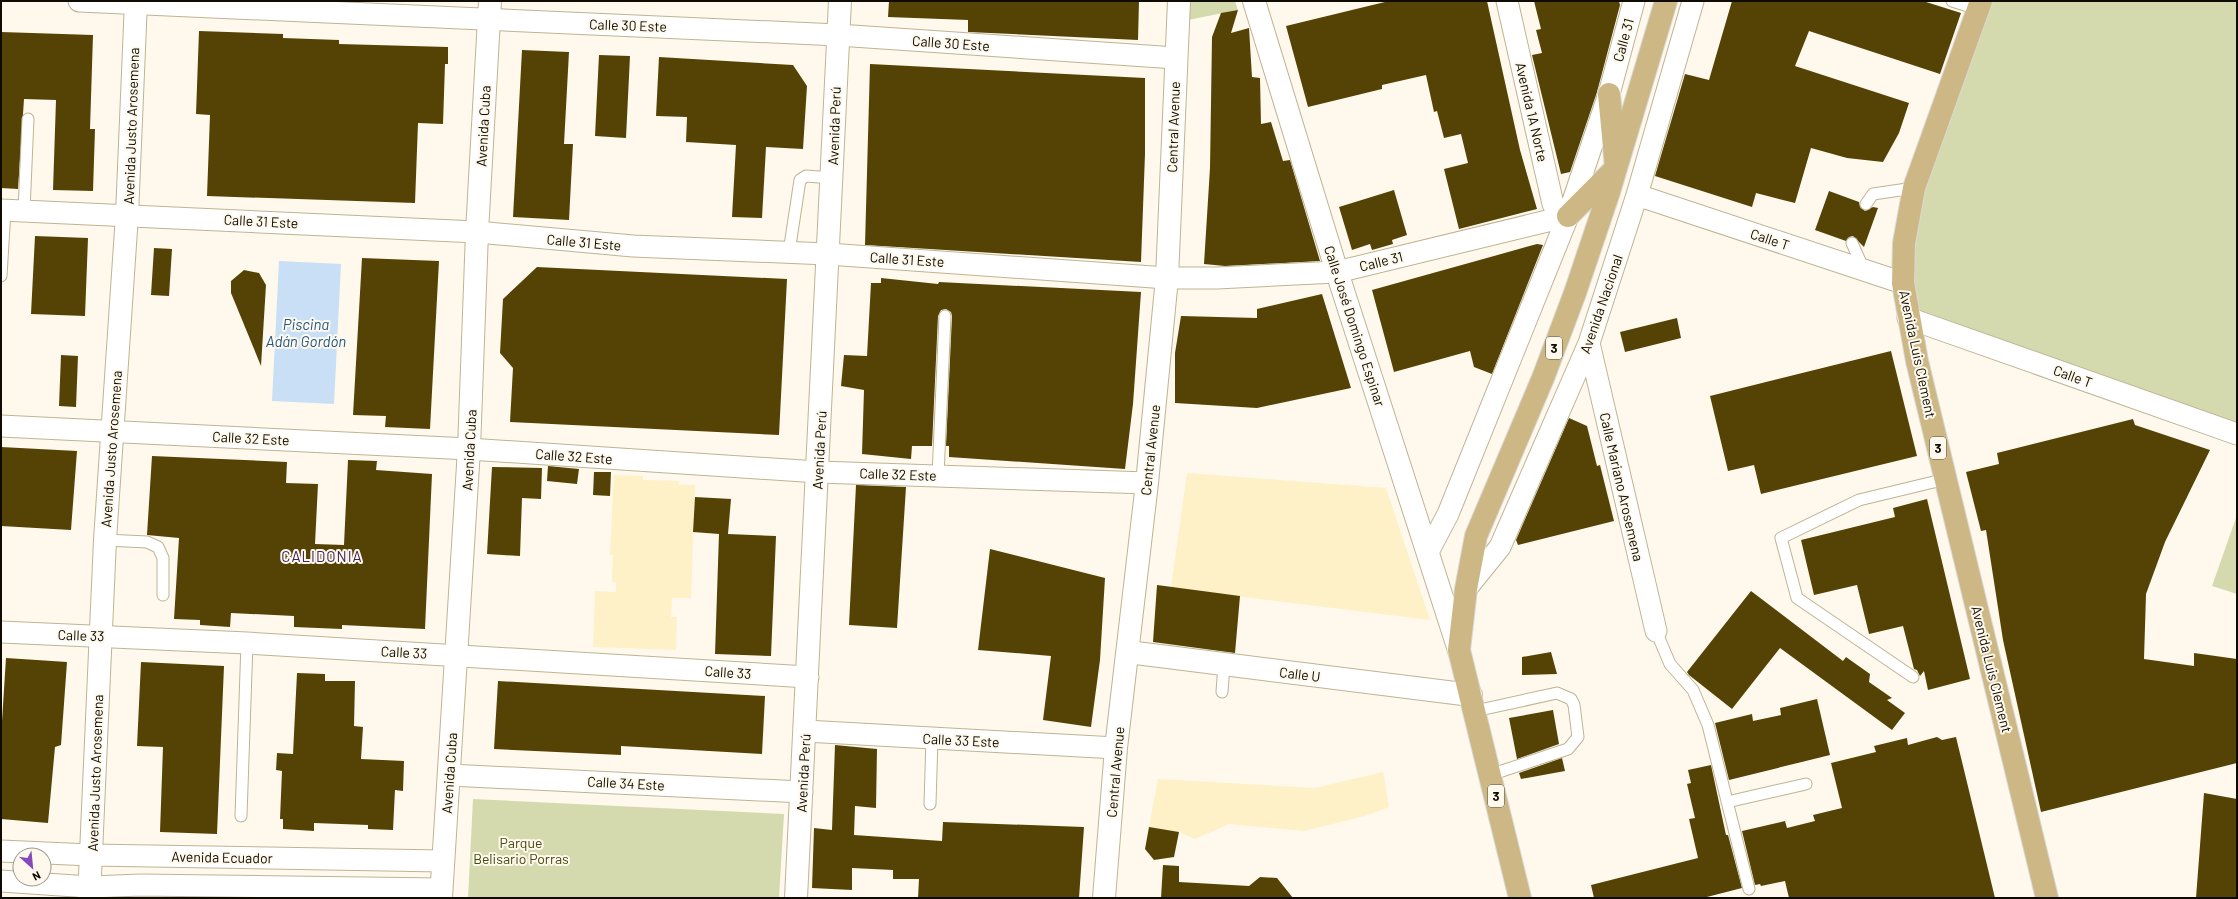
<svg xmlns="http://www.w3.org/2000/svg" width="2238" height="899" viewBox="0 0 2238 899" font-family="Barlow,sans-serif">
  <style>
    .built { fill: #fef0c7 }
    .green { fill: #d5daae }
    .water { fill: #c9dff5 }
    .building { fill: #554306 }
    .lines { fill: none; stroke-linecap: round; stroke-linejoin: round }
    .service-casing { stroke: #bfb394; stroke-width: 13 }
    .minor-casing { stroke: #bfb394; stroke-width: 23 }
    .tertiary-casing { stroke: #bfb394; stroke-width: 24 }
    .secondary-casing { stroke: #bfb394; stroke-width: 24 }
    .primary-casing { stroke: #d9d8d7; stroke-width: 24 }
    .service { stroke: #fff; stroke-width: 11 }
    .minor { stroke: #fff; stroke-width: 21 }
    .tertiary { stroke: #fff; stroke-width: 22 }
    .secondary { stroke: #fff; stroke-width: 22 }
    .primary { stroke: #cdb885; stroke-width: 22 }
    .labels { text-anchor: middle; dominant-baseline: central; stroke-width: 4; stroke-linejoin: round; paint-order: stroke }
    .shield { fill: #fef9ec; stroke: #575248; stroke-width: 1 }
    .shield-label { font-size: 13px; font-weight: bold; fill: #0f0b02 }
    .street-label { font-size: 14px; fill: #0f0b02; stroke: #fef9ec }
    .park-label { font-size: 14px; fill: #454911; stroke: #fef9ec }
    .water-label { font-size: 15px; font-style: italic; fill: #1f5688; stroke: #fef9ec }
    .neighbourhood-label { font-size: 15px; letter-spacing: 1px; fill: #41235c; stroke: #fef9ec }
  </style>
  <rect width="100%" height="100%" fill="#fef9ec"/>
  <path class="built" d="M 1187,473 L 1386,488 L 1430,620 L 1171,588 Z
    M 614,475 L 643,476 L 643,480 L 679,481 L 679,485 L 695,485 L 691,598 L 672,598 L 671,617 L 677,617 L 676,650 L 593,647 L 595,591 L 616,592 L 616,582 L 612,582 L 613,555 L 610,555 Z
    M 1383,772 L 1389,807 L 1365,816 L 1304,831 L 1229,824 L 1195,839 L 1179,832 L 1149,827 L 1158,779 L 1315,788 Z"/>
  <path class="green" d="M 1189,1 L 1235,1 L 1238,10 L 1188,20 Z
    M 1981,1 L 2237,1 L 2237,434 L 1908,318 L 1904,243 Z
    M 2237,515 L 2237,594 L 2212,586 Z
    M 473,799 L 784,814 L 779,898 L 468,898 Z"/>
  <path class="water" d="M 279,261 L 341,264 L 334,404 L 272,401 Z"/>
  <path class="building" d="M 889,1 L 1139,1 L 1138,40 L 968,32 L 968,20 L 888,17 Z
    M 1389,1 L 1487,1 L 1520,150 L 1537,209 L 1459,229 L 1444,169 L 1468,163 L 1461,134 L 1444,138 L 1437,111 L 1434,112 L 1426,75 L 1382,85 L 1382,89 L 1308,107 L 1286,26 Z
    M 1534,1 L 1619,1 L 1620,5 L 1597,92 L 1570,172 L 1561,174 L 1532,55 L 1542,53 L 1536,30 L 1541,29 Z
    M 1732,1 L 1923,1 L 1961,13 L 1940,74 L 1809,31 L 1795,66 L 1909,103 L 1899,133 L 1883,162 L 1847,158 L 1811,148 L 1795,203 L 1756,193 L 1752,207 L 1655,176 L 1685,74 L 1709,80 Z
    M 1238,10 L 1231,33 L 1249,28 L 1252,77 L 1260,78 L 1261,124 L 1271,122 L 1283,161 L 1290,160 L 1320,261 L 1225,266 L 1204,264 L 1210,168 L 1212,37 L 1221,13 Z
    M 199,31 L 283,34 L 283,38 L 339,40 L 339,44 L 448,47 L 448,64 L 445,64 L 443,124 L 418,123 L 415,203 L 207,196 L 210,115 L 196,114 Z
    M 1,32 L 93,35 L 90,129 L 95,129 L 93,191 L 53,190 L 56,100 L 24,99 L 18,189 L 1,188 Z
    M 522,50 L 569,52 L 564,144 L 573,144 L 569,220 L 513,217 Z
    M 599,55 L 630,56 L 626,138 L 595,136 Z
    M 659,57 L 793,65 L 807,86 L 803,149 L 766,147 L 762,218 L 732,217 L 736,145 L 686,142 L 687,117 L 656,116 Z
    M 870,64 L 1145,78 L 1145,154 L 1141,262 L 865,245 Z
    M 1394,190 L 1407,235 L 1392,240 L 1393,244 L 1372,250 L 1370,244 L 1352,250 L 1339,207 Z
    M 1829,191 L 1859,202 L 1860,207 L 1865,211 L 1873,207 L 1878,208 L 1864,247 L 1853,236 L 1849,237 L 1846,241 L 1815,230 Z
    M 35,236 L 88,238 L 85,316 L 31,314 Z
    M 1537,244 L 1543,245 L 1492,374 L 1474,367 L 1470,351 L 1394,372 L 1372,290 Z
    M 154,248 L 172,249 L 169,296 L 151,295 Z
    M 362,258 L 439,261 L 430,429 L 385,427 L 386,416 L 353,415 Z
    M 537,267 L 787,279 L 779,435 L 510,422 L 513,368 L 500,353 L 503,299 Z
    M 244,270 L 259,273 L 266,285 L 261,366 L 231,293 L 231,281 Z
    M 881,278 L 938,284 L 939,282 L 1141,292 L 1133,404 L 1125,469 L 949,457 L 949,446 L 946,446 L 952,316 L 951,312 L 946,309 L 941,310 L 938,316 L 932,446 L 912,446 L 911,459 L 862,454 L 864,390 L 841,386 L 844,355 L 867,356 L 871,283 L 881,283 Z
    M 1322,294 L 1351,388 L 1257,408 L 1175,403 L 1175,353 L 1181,316 L 1257,318 L 1257,309 Z
    M 1677,318 L 1681,338 L 1625,352 L 1620,332 Z
    M 1891,351 L 1917,456 L 1761,494 L 1754,465 L 1728,471 L 1710,396 Z
    M 61,355 L 78,356 L 76,407 L 59,406 Z
    M 1569,418 L 1587,426 L 1597,466 L 1600,465 L 1614,521 L 1518,545 L 1516,540 Z
    M 2133,419 L 2135,425 L 2210,450 L 2165,542 L 2146,594 L 2144,659 L 2194,666 L 2194,653 L 2237,659 L 2237,763 L 2041,812 L 2003,640 L 1986,530 L 1981,531 L 1966,472 L 1999,464 L 1997,453 Z
    M 1,447 L 77,451 L 71,530 L 1,526 Z
    M 152,456 L 287,462 L 286,483 L 318,484 L 315,544 L 344,545 L 348,460 L 377,461 L 376,470 L 432,474 L 425,629 L 342,625 L 342,629 L 294,627 L 294,616 L 231,613 L 230,627 L 200,625 L 200,620 L 174,619 L 179,538 L 147,535 Z
    M 548,466 L 579,469 L 577,484 L 547,481 Z
    M 492,467 L 542,468 L 541,499 L 522,498 L 520,556 L 487,554 Z
    M 594,472 L 611,472 L 610,496 L 593,495 Z
    M 856,485 L 906,487 L 897,628 L 849,625 Z
    M 695,497 L 731,499 L 728,534 L 776,536 L 771,656 L 715,654 L 719,534 L 693,532 Z
    M 1927,499 L 1970,679 L 1928,690 L 1924,671 L 1920,676 L 1917,670 L 1914,669 L 1903,626 L 1869,634 L 1857,585 L 1814,595 L 1801,540 L 1895,517 L 1893,508 Z
    M 990,549 L 1105,578 L 1100,660 L 1091,727 L 1043,720 L 1051,656 L 978,650 Z
    M 1157,585 L 1240,596 L 1235,653 L 1153,642 Z
    M 1751,591 L 1843,661 L 1846,657 L 1870,674 L 1869,682 L 1892,698 L 1887,700 L 1905,713 L 1892,730 L 1780,648 L 1732,709 L 1689,675 L 1687,672 Z
    M 1551,652 L 1557,674 L 1522,675 L 1522,657 Z
    M 6,658 L 67,662 L 61,745 L 55,747 L 48,823 L 1,819 L 1,737 Z
    M 141,662 L 224,666 L 217,834 L 160,832 L 163,747 L 137,746 Z
    M 297,673 L 325,674 L 325,681 L 355,681 L 354,726 L 363,727 L 361,759 L 404,761 L 403,791 L 395,790 L 393,830 L 368,829 L 368,825 L 314,823 L 314,831 L 283,829 L 283,819 L 280,819 L 282,771 L 276,770 L 277,753 L 293,754 Z
    M 498,681 L 765,696 L 762,754 L 621,746 L 621,755 L 494,749 Z
    M 1817,699 L 1830,755 L 1729,780 L 1715,723 L 1752,714 L 1753,721 L 1781,715 L 1780,708 Z
    M 1553,710 L 1559,744 L 1517,759 L 1509,718 Z
    M 1937,737 L 1942,740 L 1956,737 L 1995,898 L 1789,898 L 1785,881 L 1761,886 L 1760,884 L 1755,885 L 1742,831 L 1785,821 L 1787,828 L 1815,821 L 1813,815 L 1842,808 L 1831,763 L 1876,752 L 1874,746 L 1907,738 L 1908,745 Z
    M 835,745 L 877,749 L 876,808 L 855,806 L 854,835 L 942,841 L 943,822 L 1084,827 L 1079,898 L 918,898 L 919,879 L 893,879 L 893,870 L 852,868 L 852,890 L 812,888 L 814,828 L 832,830 Z
    M 1562,758 L 1565,771 L 1521,779 L 1519,773 Z
    M 1711,765 L 1726,835 L 1728,835 L 1742,888 L 1703,898 L 1594,898 L 1591,885 L 1698,858 L 1689,819 L 1695,818 L 1687,784 L 1691,783 L 1688,770 Z
    M 2204,793 L 2237,799 L 2237,898 L 2196,898 Z
    M 1149,827 L 1179,832 L 1174,857 L 1154,860 L 1145,849 Z
    M 1163,865 L 1179,866 L 1179,882 L 1249,886 L 1260,877 L 1277,878 L 1293,898 L 1161,898 Z"/>
  <g class="lines">
    <g class="service-casing">
      <path id="service" d="M 1952,1 L 1978,9
        M 1866,204 L 1873,194 L 1914,188
        M 24,210 L 28,119
        M 1852,243 L 1864,270
        M 789,252 L 800,180 L 806,176 L 832,178
        M 1,276 L 5,210
        M 938,476 L 945,316
        M 105,540 L 147,542 L 158,547 L 163,558 L 163,595
        M 1656,631 L 1670,664 L 1693,690 L 1708,725 L 1749,889
        M 1913,677 L 1797,598 L 1781,538 L 1859,500 L 1946,479
        M 1222,692 L 1224,664
        M 1475,711 L 1557,693 L 1571,699 L 1574,705 L 1578,737 L 1568,749 L 1490,775
        M 1727,802 L 1806,784
        M 930,804 L 932,738
        M 241,816 L 247,643"/>
    </g>
    <g class="minor-casing">
      <path id="minor" d="M 79,1 L 838,35 L 1176,58
        M 1507,1 L 1553,204 L 1568,216
        M 1637,195 L 1903,283
        M 1,210 L 477,232 L 633,246 L 828,254 L 1167,278 L 1217,278 L 1337,272 L 1568,216
        M 1908,318 L 2237,434
        M 1589,343 L 1656,631
        M 1,426 L 469,449 L 818,472 L 1147,483
        M 1428,552 L 1448,514 L 1568,216 L 1609,94 L 1634,1
        M 1466,589 L 1500,547 L 1589,343 L 1637,195 L 1693,1
        M 1,632 L 247,643 L 808,677
        M 805,731 L 1116,748
        M 449,775 L 802,792
        M 1,851 L 91,855 L 443,861
        M 1,881 L 90,887 L 141,885 L 441,889"/>
    </g>
    <g class="tertiary-casing">
      <path id="tertiary" d="M 1254,1 L 1337,272 L 1459,650
        M 1128,652 L 1471,695
        M 89,898 L 105,540 L 127,215 L 136,1
        M 441,898 L 469,449 L 477,232 L 490,1"/>
    </g>
    <g class="secondary-casing">
      <path id="secondary" d="M 796,898 L 840,1
        M 1104,898 L 1116,748 L 1147,483 L 1167,278 L 1179,1"/>
    </g>
    <g class="primary-casing">
      <path id="primary" d="M 1981,1 L 1914,188 L 1904,243 L 1903,283 L 1917,361 L 2047,898
        M 1568,216 L 1616,168 L 1609,94
        M 1520,898 L 1459,650 L 1466,589 L 1476,536 L 1543,378 L 1575,293 L 1608,195 L 1666,1"/>
    </g>
    <use href="#service" class="service"/>
    <use href="#minor" class="minor"/>
    <use href="#tertiary" class="tertiary"/>
    <use href="#secondary" class="secondary"/>
    <use href="#primary" class="primary"/>
  </g>
  <g class="labels">
    <g class="shield">
      <rect x="1546" y="337" width="16" height="22" rx="3"/>
      <rect x="1930" y="437" width="16" height="22" rx="3"/>
      <rect x="1488" y="785" width="16" height="22" rx="3"/>
    </g>
    <g class="shield-label">
      <text x="1554" y="348">3</text>
      <text x="1938" y="448">3</text>
      <text x="1496" y="796">3</text>
    </g>
    <g class="street-label">
      <text transform="translate(628 25) rotate(2)">Calle 30 Este</text>
      <text transform="translate(1623 40) rotate(-75)">Calle 31</text>
      <text transform="translate(951 43) rotate(4)">Calle 30 Este</text>
      <text transform="translate(1532 112) rotate(77)">Avenida 1A Norte</text>
      <text transform="translate(131 126) rotate(-88)">Avenida Justo Arosemena</text>
      <text transform="translate(483 126) rotate(-87)">Avenida Cuba</text>
      <text transform="translate(834 126) rotate(-88)">Avenida Perú</text>
      <text transform="translate(1173 127) rotate(-88)">Central Avenue</text>
      <text transform="translate(261 221) rotate(3)">Calle 31 Este</text>
      <text transform="translate(1770 239) rotate(18)">Calle T</text>
      <text transform="translate(584 242) rotate(5)">Calle 31 Este</text>
      <text transform="translate(907 259) rotate(4)">Calle 31 Este</text>
      <text transform="translate(1381 261) rotate(-14)">Calle 31</text>
      <text transform="translate(1601 304) rotate(-71)">Avenida Nacional</text>
      <text transform="translate(1355 326) rotate(72)">Calle José Domingo Espinar</text>
      <text transform="translate(1918 354) rotate(78)">Avenida Luis Clement</text>
      <text transform="translate(2073 376) rotate(20)">Calle T</text>
      <text transform="translate(251 438) rotate(3)">Calle 32 Este</text>
      <text transform="translate(111 449) rotate(-86)">Avenida Justo Arosemena</text>
      <text transform="translate(469 450) rotate(-87)">Avenida Cuba</text>
      <text transform="translate(819 450) rotate(-87)">Avenida Perú</text>
      <text transform="translate(1150 450) rotate(-84)">Central Avenue</text>
      <text transform="translate(574 456) rotate(4)">Calle 32 Este</text>
      <text transform="translate(898 474) rotate(2)">Calle 32 Este</text>
      <text transform="translate(1622 487) rotate(77)">Calle Mariano Arosemena</text>
      <text transform="translate(81 635) rotate(2)">Calle 33</text>
      <text transform="translate(404 652) rotate(3)">Calle 33</text>
      <text transform="translate(1992 669) rotate(76)">Avenida Luis Clement</text>
      <text transform="translate(728 672) rotate(4)">Calle 33</text>
      <text transform="translate(1300 674) rotate(7)">Calle U</text>
      <text transform="translate(961 740) rotate(3)">Calle 33 Este</text>
      <text transform="translate(1115 772) rotate(-85)">Central Avenue</text>
      <text transform="translate(95 773) rotate(-88)">Avenida Justo Arosemena</text>
      <text transform="translate(449 773) rotate(-86)">Avenida Cuba</text>
      <text transform="translate(803 773) rotate(-87)">Avenida Perú</text>
      <text transform="translate(626 783) rotate(3)">Calle 34 Este</text>
      <text transform="translate(222 857) rotate(1)">Avenida Ecuador</text>
    </g>
    <g class="park-label">
      <text x="521" y="842">Parque<tspan x="521" dy="16">Belisario Porras</tspan></text>
    </g>
    <g class="water-label">
      <text x="306" y="324">Piscina<tspan x="306" dy="17">Adán Gordón</tspan></text>
    </g>
    <g class="neighbourhood-label">
      <text x="322" y="556">CALIDONIA</text>
    </g>
  </g>
  <rect width="2238" height="899" fill="none" stroke="#0f0b02" stroke-width="4"/>
  <g transform="translate(32 867) rotate(153)"><circle r="19" fill="#fef9ec" stroke="#9e9a8e"/>
  <path d="M0-3L7 15L0 10L-7 15Z" fill="#8648bd"/>
  <text y="-6" font-size="11" font-weight="bold" text-anchor="middle" fill="#0f0b02">N</text>
  </g>
</svg>
